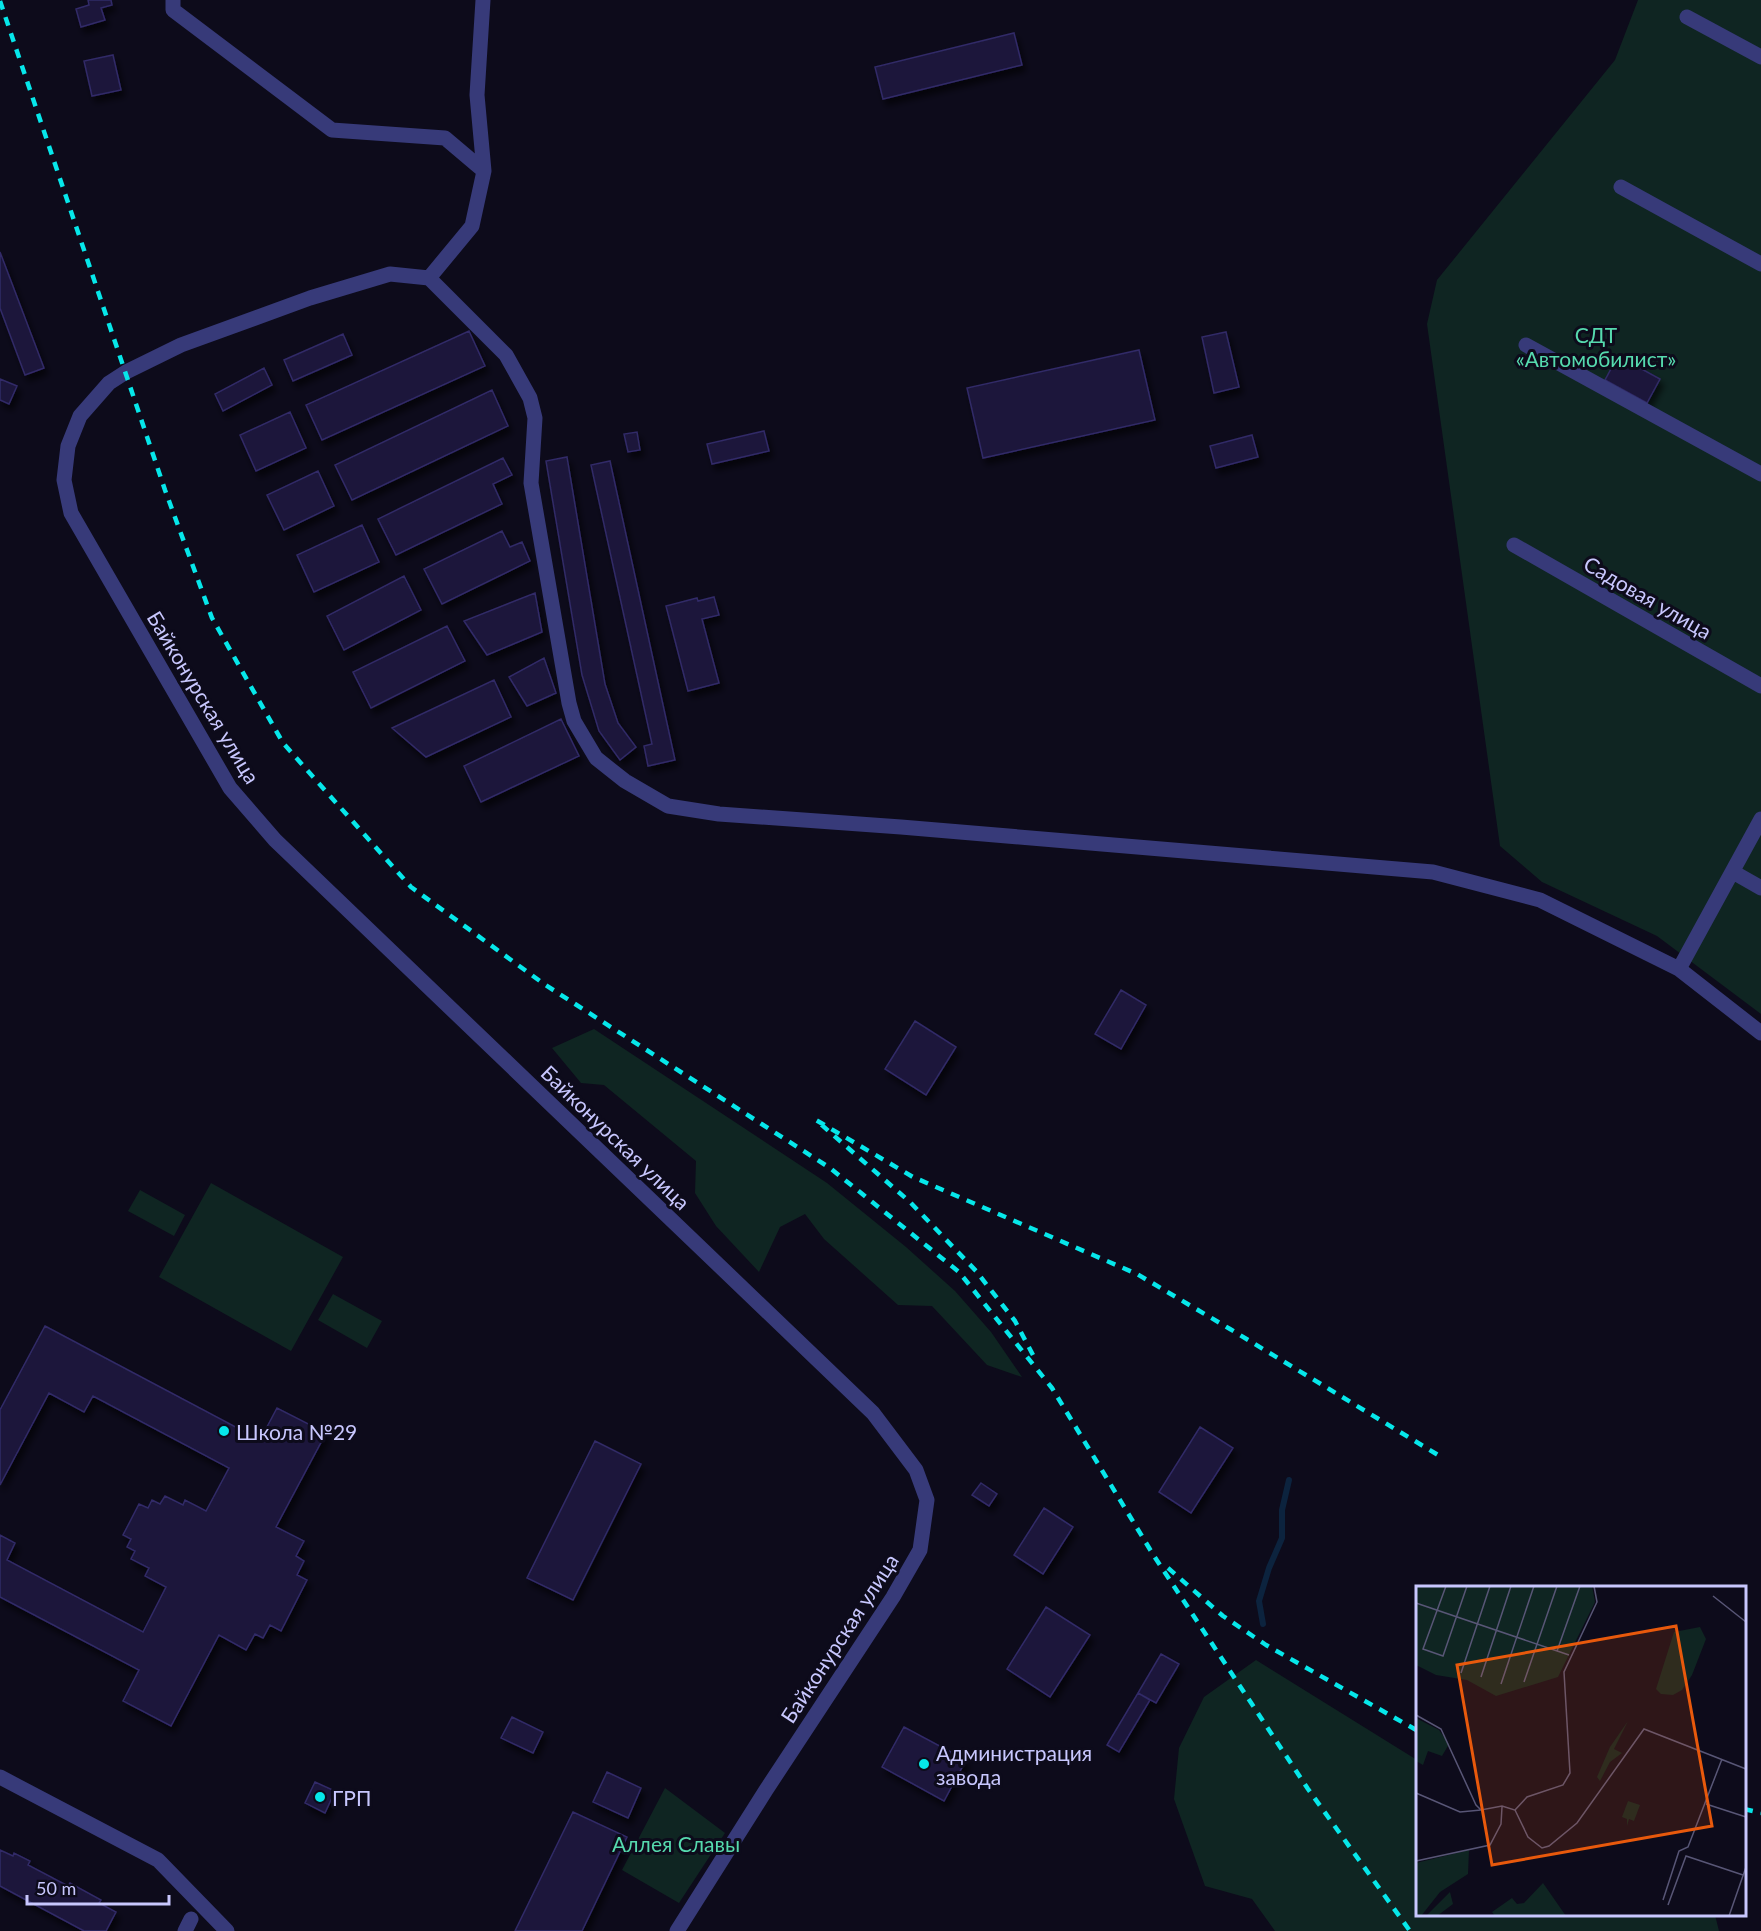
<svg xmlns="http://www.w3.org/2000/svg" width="1761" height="1931" viewBox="0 0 1761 1931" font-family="Lato,sans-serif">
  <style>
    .green { fill: #0f2522 }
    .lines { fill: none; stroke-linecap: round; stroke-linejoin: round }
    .stream { stroke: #0c233e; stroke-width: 6 }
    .building { fill: #1c183b; stroke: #312a67; stroke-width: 1.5; filter: url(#shadow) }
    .minor { stroke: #373a79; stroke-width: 15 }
    .rail { stroke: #06e7ea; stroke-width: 4.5; stroke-dasharray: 9 8; stroke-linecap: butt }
    .poi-dot { fill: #06e7ea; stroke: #0d0b1b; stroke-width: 2 }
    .labels { text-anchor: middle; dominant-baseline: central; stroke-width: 6; stroke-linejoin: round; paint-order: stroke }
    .park-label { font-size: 21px; fill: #56daae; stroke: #0d0b1b }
    .street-label { font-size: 21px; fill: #c8c7fe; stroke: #0d0b1b }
    .poi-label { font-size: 21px; fill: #c8c7fe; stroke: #0d0b1b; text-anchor: start }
    .inset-road { fill: none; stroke: #585676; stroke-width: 1.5 }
    .view { fill: #e8590c; fill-opacity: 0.15; stroke: #e8590c; stroke-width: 3 }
    .inset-edge { fill: none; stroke: #c8c7fe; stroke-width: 3 }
  </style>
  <defs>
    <filter id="shadow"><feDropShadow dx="3.5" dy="6" stdDeviation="3" flood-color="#0009"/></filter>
  </defs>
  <rect width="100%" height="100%" fill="#0d0b1b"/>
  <path class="green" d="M 1638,0 L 1761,0 L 1761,1014 L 1657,936 L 1542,882 L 1500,846 L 1427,324 L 1437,280 L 1615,60 Z
    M 594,1029 L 827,1183 L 906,1247 L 955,1291 L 991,1332 L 1022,1377 L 987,1365 L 932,1306 L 898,1305 L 824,1239 L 805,1214 L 780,1227 L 759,1272 L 716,1226 L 695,1193 L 696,1161 L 604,1085 L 581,1083 L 552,1048 Z
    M 211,1183 L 343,1257 L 291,1351 L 159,1277 Z
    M 140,1190 L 185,1215 L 174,1236 L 128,1211 Z
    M 333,1294 L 382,1321 L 367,1348 L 318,1320 Z
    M 1256,1660 L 1417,1760 L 1418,1914 L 1715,1915 L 1719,1931 L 1275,1931 L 1252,1899 L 1205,1886 L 1174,1799 L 1179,1748 L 1204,1697 Z
    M 665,1788 L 725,1833 L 679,1903 L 622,1870 Z"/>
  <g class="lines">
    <path class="stream" d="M 1263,1624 L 1259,1601 L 1269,1568 L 1282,1538 L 1282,1510 L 1289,1480"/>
  </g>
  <path class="building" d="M 88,0 L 111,0 L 112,5 L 101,8 L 105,20 L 81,27 L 76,9 L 89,5 Z
    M 1014,33 L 1022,65 L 883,99 L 875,67 Z
    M 113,55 L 121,90 L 92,96 L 84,61 Z
    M 0,252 L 44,368 L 25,375 L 0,308 Z
    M 469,331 L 485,366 L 322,440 L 306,405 Z
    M 1226,332 L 1239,387 L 1214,393 L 1202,337 Z
    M 343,334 L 352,355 L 293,381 L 284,360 Z
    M 1139,350 L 1155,420 L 983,458 L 967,388 Z
    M 1618,356 L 1660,379 L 1647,403 L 1605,380 Z
    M 264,368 L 272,385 L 223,411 L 215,394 Z
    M 0,379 L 17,386 L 9,404 L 0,400 Z
    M 492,390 L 508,426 L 352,500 L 335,465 Z
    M 290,412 L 306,448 L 256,471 L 240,435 Z
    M 764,431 L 769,451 L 712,464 L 707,444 Z
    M 637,432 L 640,450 L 628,452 L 624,434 Z
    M 1252,435 L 1258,457 L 1216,468 L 1210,446 Z
    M 567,457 L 605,684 L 618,723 L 636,747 L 620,760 L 599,731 L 582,675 L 546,461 Z
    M 503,458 L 512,475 L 493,484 L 502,504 L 396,555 L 378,519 Z
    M 610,461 L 675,760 L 648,766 L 644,746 L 652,744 L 591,465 Z
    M 318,471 L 334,506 L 284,530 L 267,495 Z
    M 362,525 L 379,562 L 314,592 L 297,555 Z
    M 502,531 L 510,547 L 522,542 L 530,561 L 442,604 L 424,569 Z
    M 404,576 L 421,610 L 344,650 L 327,616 Z
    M 535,593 L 542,632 L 487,655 L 464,621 Z
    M 714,597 L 719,615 L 702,619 L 719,683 L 688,691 L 666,606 L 697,598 L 698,601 Z
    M 447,626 L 465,661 L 371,708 L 353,672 Z
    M 544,658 L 556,693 L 527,706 L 509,677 Z
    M 494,680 L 511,717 L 426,757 L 392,728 Z
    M 561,719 L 579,756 L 481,802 L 464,766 Z
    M 1121,990 L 1146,1005 L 1121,1049 L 1095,1034 Z
    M 915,1021 L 956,1047 L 926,1095 L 885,1069 Z
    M 45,1326 L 260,1440 L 277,1408 L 326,1433 L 276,1527 L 304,1541 L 296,1556 L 304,1561 L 297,1575 L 307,1580 L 281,1631 L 270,1625 L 263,1638 L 255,1634 L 246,1650 L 219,1635 L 171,1726 L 123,1701 L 139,1670 L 0,1597 L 0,1535 L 15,1543 L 7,1560 L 143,1632 L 166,1587 L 145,1576 L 149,1568 L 131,1559 L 135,1551 L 127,1547 L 131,1539 L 123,1535 L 139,1504 L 148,1508 L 152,1500 L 160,1504 L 165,1496 L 183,1505 L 185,1500 L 206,1511 L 229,1468 L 93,1396 L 84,1412 L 49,1393 L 0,1485 L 0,1410 Z
    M 1200,1427 L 1233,1448 L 1191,1513 L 1159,1492 Z
    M 595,1441 L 641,1464 L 573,1600 L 527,1578 Z
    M 981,1483 L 997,1494 L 989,1506 L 972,1495 Z
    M 1044,1508 L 1073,1527 L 1043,1574 L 1014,1555 Z
    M 1046,1607 L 1090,1635 L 1050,1697 L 1007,1669 Z
    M 1161,1654 L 1179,1664 L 1156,1703 L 1138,1693 Z
    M 1138,1693 L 1150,1700 L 1119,1752 L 1107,1745 Z
    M 512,1717 L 543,1732 L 533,1753 L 501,1738 Z
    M 904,1727 L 966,1760 L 944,1801 L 882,1767 Z
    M 607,1772 L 641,1788 L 628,1818 L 593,1802 Z
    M 315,1782 L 335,1791 L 325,1813 L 305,1803 Z
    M 573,1812 L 627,1837 L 582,1931 L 515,1931 Z
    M 0,1850 L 13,1856 L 14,1853 L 30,1861 L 28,1865 L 68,1886 L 70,1883 L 101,1900 L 99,1903 L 116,1912 L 106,1931 L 84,1931 L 0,1886 Z"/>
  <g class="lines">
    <path class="minor" d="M 173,0 L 173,10 L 332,130 L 445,138 L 484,171
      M 1687,17 L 1761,57
      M 1621,187 L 1761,264
      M 429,278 L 472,226 L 484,171 L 477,95 L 483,0
      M 1526,345 L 1761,474
      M 1514,545 L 1761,686
      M 1733,872 L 1761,888
      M 1679,969 L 1761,819
      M 0,1777 L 158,1860 L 227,1931
      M 185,1931 L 191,1919
      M 677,1931 L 766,1790 L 893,1597 L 920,1550 L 927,1500 L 916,1470 L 873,1413 L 275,840 L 230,788 L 71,513 L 64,480 L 68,446 L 80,416 L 109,383 L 126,372 L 181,345 L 310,298 L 390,274 L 429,278 L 506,355 L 530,398 L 535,418 L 531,483 L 569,703 L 574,721 L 596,758 L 625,781 L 668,806 L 719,814 L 901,827 L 1433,872 L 1540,900 L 1679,969 L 1761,1033"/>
    <path class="rail" d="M 0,1 L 165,490 L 212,618 L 283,743 L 411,887 L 544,984 L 830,1168 L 959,1272 L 1052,1388 L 1154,1556 L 1308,1789 L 1410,1931
      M 1033,1355 L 1015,1321 L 976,1271 L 910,1202 L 816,1120 L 913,1177 L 1137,1274 L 1230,1329 L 1438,1455
      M 1168,1568 L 1223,1616 L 1266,1645 L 1418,1731
      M 1744,1809 L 1761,1813"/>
  </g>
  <g class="poi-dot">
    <circle cx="224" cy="1431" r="6"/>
    <circle cx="924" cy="1764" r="6"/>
    <circle cx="320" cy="1797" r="6"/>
  </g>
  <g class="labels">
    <g class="park-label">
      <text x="1596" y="334">СДТ<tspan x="1596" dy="24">«Автомобилист»</tspan></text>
      <text x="676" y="1843">Аллея Славы</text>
    </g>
    <g class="street-label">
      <text transform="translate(1648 597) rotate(30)">Садовая улица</text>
      <text transform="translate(204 697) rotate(59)">Байконурская улица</text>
      <text transform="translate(616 1137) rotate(44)">Байконурская улица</text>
      <text transform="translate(839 1638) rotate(-57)">Байконурская улица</text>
    </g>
    <g class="poi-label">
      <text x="236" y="1431">Школа №29</text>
      <text x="936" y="1752">Администрация<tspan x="936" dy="24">завода</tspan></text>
      <text x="332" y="1797">ГРП</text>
    </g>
  </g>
  <g transform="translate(1416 1586)">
    <rect width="330" height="330" fill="#0d0b1b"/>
    <path d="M 0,0 L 176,0 L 179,16 L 142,91 L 80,110 L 51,94 L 20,89 L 0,79 ZM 284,41 L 290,53 L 276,89 L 266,104 L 257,109 L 245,108 L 240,103 L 258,46 ZM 0,132 L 23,144 L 33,158 L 26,170 L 12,165 L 7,179 L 0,175 ZM 212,135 L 198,163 L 206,167 L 194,176 L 184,195 L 181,191 L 194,161 ZM 212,215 L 224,219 L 218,235 L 213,233 L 211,240 L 211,233 L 206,231 ZM 53,264 L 52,288 L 24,306 L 5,330 L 0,330 L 0,277 ZM 127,297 L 150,330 L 79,330 L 76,326 L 96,312 L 101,318 L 108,317 ZM 34,306 L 37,318 L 21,330 L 10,330 Z" fill="#0f2522"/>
    <path class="inset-road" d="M 30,0 L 7,63 L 27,70 L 51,0M 297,10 L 330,36M 0,17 L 153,69M 141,65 L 164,0M 45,87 L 74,0M 65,91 L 95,0M 108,96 L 141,0M 85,98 L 118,0M 0,129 L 25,143 L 60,219 L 65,224 L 86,220 L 99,224 L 112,251 L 126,262 L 133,260 L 161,237 L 228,143 L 330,183M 0,207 L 44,226 L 65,224M 290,218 L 330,231M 99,224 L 111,211 L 147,199 L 154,187 L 148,86 L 181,16 L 178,0M 0,275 L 74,259 L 85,238 L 86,221M 247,314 L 263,265 L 272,261 L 306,173M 252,319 L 270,270 L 327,289M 313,330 L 330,281"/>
    <path class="view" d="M 260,40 L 296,240 L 76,279 L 41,79 Z"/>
    <rect width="330" height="330" class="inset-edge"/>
  </g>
  <path d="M27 1895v9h142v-9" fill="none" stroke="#c8c7fe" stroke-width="3"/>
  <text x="36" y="1895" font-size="18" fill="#c8c7fe" stroke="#0d0b1b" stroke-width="4.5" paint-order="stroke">50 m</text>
</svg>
